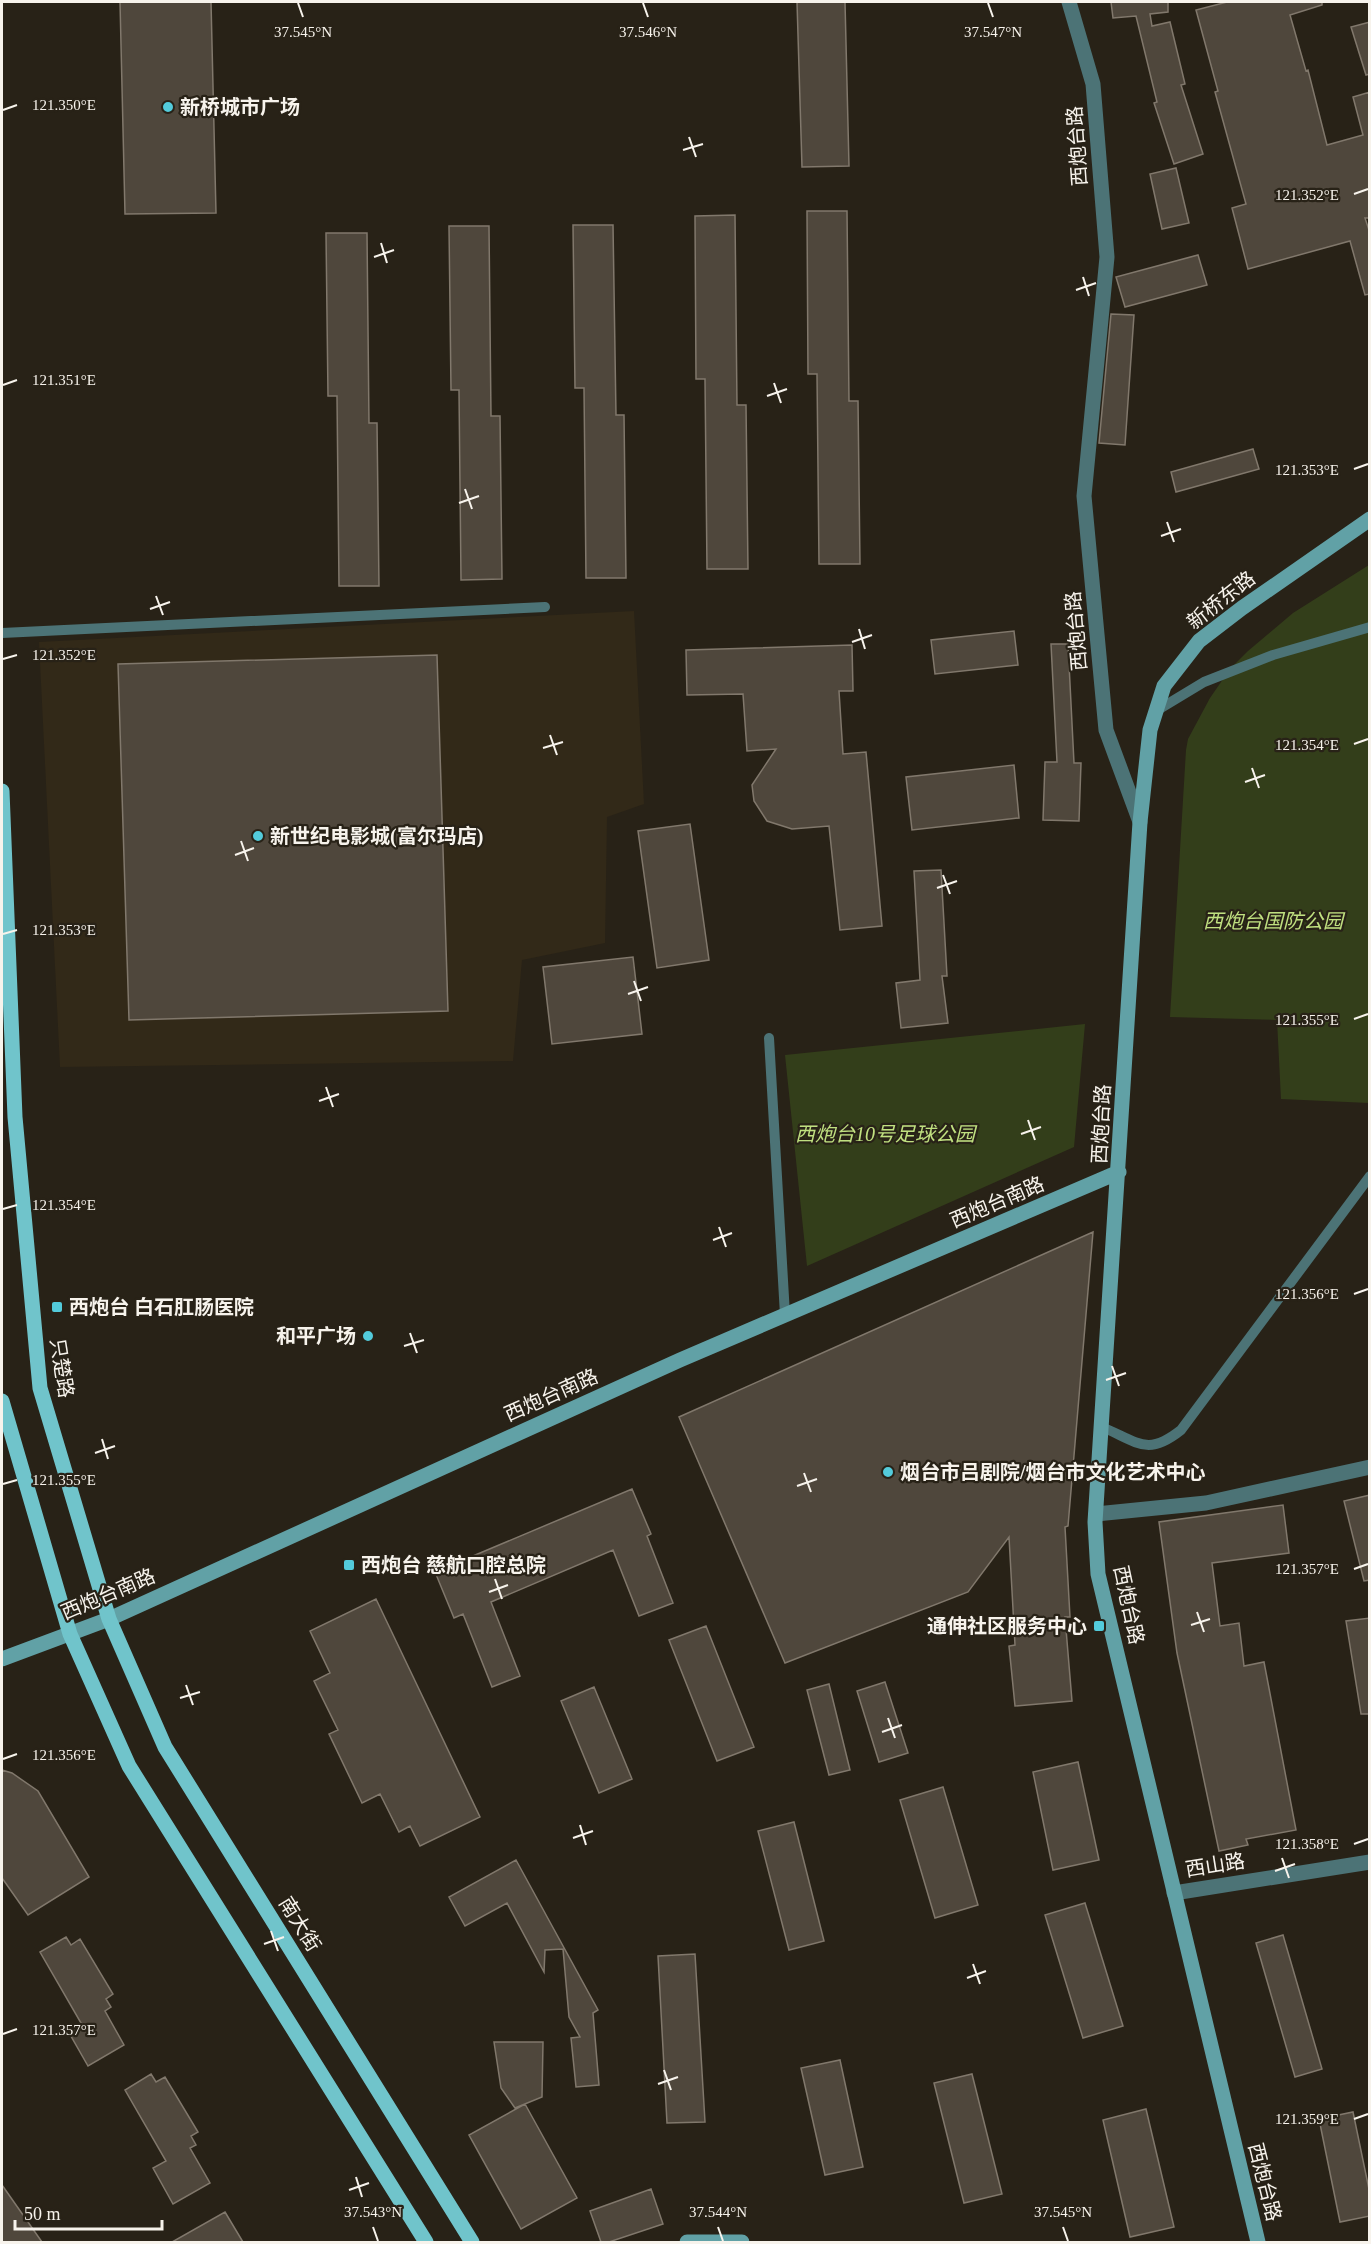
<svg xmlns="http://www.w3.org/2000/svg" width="1371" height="2244" viewBox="0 0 1371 2244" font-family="'Times New Roman','Noto Sans SC',serif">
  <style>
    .built { fill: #322918 }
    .green { fill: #333e1a }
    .building { fill: #4f473c; stroke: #81786c; stroke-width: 1.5 }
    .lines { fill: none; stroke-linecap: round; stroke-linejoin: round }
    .lane { stroke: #4c7376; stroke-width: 10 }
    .street { stroke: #4c7376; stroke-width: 15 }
    .secondary { stroke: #61a1a6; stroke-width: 15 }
    .primary { stroke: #70c4cb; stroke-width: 15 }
    .ticks { fill: none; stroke: #f7f3ec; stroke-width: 2 }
    .poi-dot { fill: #53cbdb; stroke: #282217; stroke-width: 2 }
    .labels { text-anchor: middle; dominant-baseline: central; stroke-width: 4.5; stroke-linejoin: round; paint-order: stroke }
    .poi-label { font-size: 20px; font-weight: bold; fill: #f7f3ec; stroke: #282217; text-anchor: start }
    .street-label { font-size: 20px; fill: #f7f3ec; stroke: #282217 }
    .park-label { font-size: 20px; font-style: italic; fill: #c0e080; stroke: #282217 }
    .ticks-label { font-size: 15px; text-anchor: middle; fill: #f7f3ec; stroke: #282217; stroke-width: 4.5; stroke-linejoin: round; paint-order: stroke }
  </style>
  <rect width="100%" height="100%" fill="#282217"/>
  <path class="built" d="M 634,611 L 644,804 L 607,817 L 605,943 L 522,960 L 513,1061 L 60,1067 L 39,642 Z"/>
  <path class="green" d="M 1369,565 L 1369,1103 L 1281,1099 L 1277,1020 L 1170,1017 L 1186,750 L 1188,739 L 1210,698 L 1230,669 L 1248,651 L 1293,613 Z
    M 1085,1024 L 1074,1147 L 807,1266 L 785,1055 Z"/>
  <path class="building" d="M 120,2 L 211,2 L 216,213 L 125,214 Z
    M 797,2 L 845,2 L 849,166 L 802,167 Z
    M 1111,2 L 1168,2 L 1168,12 L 1150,14 L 1152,26 L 1170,22 L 1185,84 L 1181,85 L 1203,154 L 1174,164 L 1154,103 L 1157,102 L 1136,16 L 1113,18 Z
    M 1227,2 L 1322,2 L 1322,5 L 1290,15 L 1306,71 L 1308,70 L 1327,145 L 1363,135 L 1353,97 L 1370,92 L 1370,218 L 1365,218 L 1370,233 L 1370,294 L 1365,295 L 1350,241 L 1248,269 L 1232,208 L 1246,204 L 1215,92 L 1218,91 L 1196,10 Z
    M 1370,22 L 1370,74 L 1366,75 L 1351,27 Z
    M 1176,168 L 1189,223 L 1162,229 L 1150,174 Z
    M 807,211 L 847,211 L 849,401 L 858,401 L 860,564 L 819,564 L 817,374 L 808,374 Z
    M 735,215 L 737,405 L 746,405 L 748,569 L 707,569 L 705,379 L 696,379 L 695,216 Z
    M 573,225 L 613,225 L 616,415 L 624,415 L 626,578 L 586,578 L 584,388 L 575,388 Z
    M 449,226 L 489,226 L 491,416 L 500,416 L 502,579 L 461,580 L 459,390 L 451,390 Z
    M 326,233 L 367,233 L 369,423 L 377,423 L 379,586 L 339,586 L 337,396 L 328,396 Z
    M 1198,255 L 1207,285 L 1125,307 L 1116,277 Z
    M 1111,314 L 1134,315 L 1125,445 L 1099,443 Z
    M 1253,449 L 1259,469 L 1176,492 L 1171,472 Z
    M 1014,631 L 1018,665 L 935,674 L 931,640 Z
    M 1051,644 L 1068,644 L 1074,763 L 1081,763 L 1079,821 L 1043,820 L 1045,762 L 1057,762 Z
    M 852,645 L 853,691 L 839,691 L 843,754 L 866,752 L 882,926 L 840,930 L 829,826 L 792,829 L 767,821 L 754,801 L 752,785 L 776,749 L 747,751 L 743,694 L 687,695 L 686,650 Z
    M 437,655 L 448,1011 L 129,1020 L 118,664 Z
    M 1014,765 L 1019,818 L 912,830 L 906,777 Z
    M 690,824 L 709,960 L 657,968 L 638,831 Z
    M 941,870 L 947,976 L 942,976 L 948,1023 L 901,1028 L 896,983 L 920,980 L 914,871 Z
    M 633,957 L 642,1034 L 552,1044 L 543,967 Z
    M 1093,1232 L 1068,1526 L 1065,1527 L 1070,1617 L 1065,1617 L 1072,1701 L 1015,1706 L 1009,1646 L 1015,1645 L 1009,1537 L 968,1592 L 785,1663 L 679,1417 Z
    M 632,1489 L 651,1534 L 647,1536 L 673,1603 L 639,1616 L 613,1550 L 491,1602 L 520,1676 L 492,1687 L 463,1614 L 454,1618 L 435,1572 Z
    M 1370,1495 L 1370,1580 L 1364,1581 L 1344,1501 Z
    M 1283,1505 L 1289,1553 L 1212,1563 L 1220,1626 L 1239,1623 L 1244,1666 L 1264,1662 L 1296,1830 L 1246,1839 L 1248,1845 L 1219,1851 L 1177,1653 L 1159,1522 Z
    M 376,1599 L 480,1817 L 420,1846 L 410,1826 L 399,1832 L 380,1794 L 362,1803 L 329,1734 L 338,1730 L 314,1681 L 330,1673 L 310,1631 Z
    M 1370,1618 L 1370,1714 L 1361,1714 L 1346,1621 Z
    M 706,1626 L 754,1747 L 717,1761 L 669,1640 Z
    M 885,1682 L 908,1753 L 879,1762 L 857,1691 Z
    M 829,1684 L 850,1770 L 829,1775 L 807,1690 Z
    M 594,1687 L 632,1779 L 599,1793 L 561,1701 Z
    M 1078,1762 L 1099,1860 L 1053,1870 L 1033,1772 Z
    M 2,1770 L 12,1773 L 38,1791 L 89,1877 L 28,1915 L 2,1878 Z
    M 943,1787 L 978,1905 L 935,1918 L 900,1800 Z
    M 794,1822 L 824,1941 L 789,1950 L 758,1831 Z
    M 516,1860 L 598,2010 L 593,2013 L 599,2085 L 576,2087 L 571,2038 L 580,2037 L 569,2017 L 563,1949 L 545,1950 L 544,1972 L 507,1903 L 465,1926 L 449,1897 Z
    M 1085,1903 L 1123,2026 L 1083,2038 L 1045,1915 Z
    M 1283,1935 L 1322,2069 L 1295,2077 L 1256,1943 Z
    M 66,1937 L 71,1945 L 80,1939 L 113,1994 L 106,1999 L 111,2007 L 105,2011 L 124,2045 L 88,2066 L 68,2031 L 81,2023 L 40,1952 Z
    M 695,1954 L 705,2122 L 667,2123 L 658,1956 Z
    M 494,2042 L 543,2042 L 542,2097 L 515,2108 L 501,2088 Z
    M 840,2060 L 863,2167 L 825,2175 L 801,2068 Z
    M 151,2074 L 156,2082 L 165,2077 L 198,2132 L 191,2136 L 196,2145 L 190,2148 L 210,2183 L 173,2204 L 153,2168 L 166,2161 L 125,2090 Z
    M 972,2074 L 1002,2194 L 964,2203 L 934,2083 Z
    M 525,2104 L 577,2198 L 521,2229 L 469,2135 Z
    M 1146,2109 L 1174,2227 L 1130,2237 L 1103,2120 Z
    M 1353,2112 L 1370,2194 L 1370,2216 L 1340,2222 L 1319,2119 Z
    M 2,2185 L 42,2242 L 2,2242 Z
    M 651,2189 L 663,2224 L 609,2242 L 601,2242 L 590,2211 Z
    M 225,2212 L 243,2242 L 172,2242 Z"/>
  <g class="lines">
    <path class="lane" d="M 2,633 L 545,607
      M 1156,711 L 1204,682 L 1273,655 L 1370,627
      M 769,1038 L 785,1315
      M 1102,1427 C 1138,1442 1147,1457 1181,1430 L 1370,1176"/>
    <path class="street" d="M 1069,2 L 1093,84 L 1107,257 L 1084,496 L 1106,730 L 1140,822
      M 1096,1514 L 1206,1503 L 1370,1467
      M 1174,1893 L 1370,1862"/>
    <path class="secondary" d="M 2,1659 L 109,1619 L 680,1360 L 1119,1172
      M 687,2242 L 742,2242
      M 1258,2242 L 1098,1574 L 1095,1522 L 1140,822 L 1150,730 L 1164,686 L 1199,641 L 1242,608 L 1370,519"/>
    <path class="primary" d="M 2,791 L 15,1117 L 40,1388 L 109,1619 L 165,1747 L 472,2242
      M 2,1401 L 70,1634 L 129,1766 L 426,2242"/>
  </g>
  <path class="ticks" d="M 298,3 L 303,17M 643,3 L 648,17M 988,3 L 993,17M 3,110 L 17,105M 689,137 L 696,157M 683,150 L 703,144M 1354,194 L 1368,189M 381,243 L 387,263M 374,257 L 394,250M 1083,277 L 1089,296M 1076,290 L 1096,283M 774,383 L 781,403M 3,385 L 17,380M 767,396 L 787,389M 1354,469 L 1368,464M 465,489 L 472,509M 459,503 L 479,496M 1167,522 L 1174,542M 1161,536 L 1181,529M 156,596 L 163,615M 150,609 L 170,602M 859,629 L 865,649M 852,642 L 872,635M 3,659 L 17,655M 550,735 L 557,755M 1354,744 L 1368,739M 543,748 L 563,742M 1252,768 L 1259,788M 1245,782 L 1265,775M 241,841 L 248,861M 235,855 L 254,848M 943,875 L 950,894M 937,888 L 957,881M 3,934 L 17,930M 634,981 L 641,1001M 628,994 L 648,987M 1354,1019 L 1368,1014M 326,1087 L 333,1107M 319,1101 L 339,1094M 1028,1120 L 1035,1140M 1021,1134 L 1041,1127M 3,1209 L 17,1205M 719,1227 L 726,1247M 713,1240 L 732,1233M 1354,1294 L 1368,1289M 410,1333 L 417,1353M 404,1346 L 424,1340M 1112,1366 L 1119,1386M 1106,1380 L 1126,1373M 102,1439 L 108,1459M 95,1453 L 115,1446M 804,1473 L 811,1492M 3,1484 L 17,1480M 797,1486 L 817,1479M 1354,1569 L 1368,1564M 495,1579 L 502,1599M 489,1592 L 508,1585M 1197,1612 L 1204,1632M 1191,1625 L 1210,1619M 186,1685 L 193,1705M 180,1698 L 200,1692M 888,1718 L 895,1738M 882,1732 L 902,1725M 3,1759 L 17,1754M 580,1825 L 586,1845M 573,1838 L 593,1831M 1354,1844 L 1368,1839M 1282,1858 L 1289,1878M 1275,1871 L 1295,1864M 271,1931 L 278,1951M 264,1944 L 284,1937M 973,1964 L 980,1984M 967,1978 L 986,1971M 3,2034 L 17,2029M 664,2070 L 671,2090M 658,2084 L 678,2077M 1354,2119 L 1368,2114M 356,2177 L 362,2197M 349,2190 L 369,2183M 373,2227 L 378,2241M 718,2227 L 723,2241M 1063,2227 L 1068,2241"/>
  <g class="poi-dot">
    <circle cx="168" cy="107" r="6"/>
    <circle cx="258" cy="836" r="6"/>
    <rect x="51" y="1301" width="12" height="12" rx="3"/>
    <circle cx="368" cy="1336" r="6"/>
    <circle cx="888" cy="1472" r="6"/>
    <rect x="343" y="1559" width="12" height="12" rx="3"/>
    <rect x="1093" y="1620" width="12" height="12" rx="3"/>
  </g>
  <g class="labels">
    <g class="poi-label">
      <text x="180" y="107">新桥城市广场</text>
      <text x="270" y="836">新世纪电影城(富尔玛店)</text>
      <text x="69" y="1307">西炮台 白石肛肠医院</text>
      <text x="356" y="1336" text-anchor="end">和平广场</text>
      <text x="900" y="1472">烟台市吕剧院/烟台市文化艺术中心</text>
      <text x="361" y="1565">西炮台 慈航口腔总院</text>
      <text x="1087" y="1626" text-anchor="end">通伸社区服务中心</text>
    </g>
    <g class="street-label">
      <text transform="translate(1077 146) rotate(-94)">西炮台路</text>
      <text transform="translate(1221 600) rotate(-38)">新桥东路</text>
      <text transform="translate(1076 631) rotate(-95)">西炮台路</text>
      <text transform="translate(1101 1124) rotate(-87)">西炮台路</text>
      <text transform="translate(997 1202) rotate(-23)">西炮台南路</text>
      <text transform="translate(62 1368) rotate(81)">只楚路</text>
      <text transform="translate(551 1395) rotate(-24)">西炮台南路</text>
      <text transform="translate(108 1594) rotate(-23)">西炮台南路</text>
      <text transform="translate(1129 1605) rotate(78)">西炮台路</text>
      <text transform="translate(1215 1865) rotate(-9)">西山路</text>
      <text transform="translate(300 1924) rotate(58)">南大街</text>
      <text transform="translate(1265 2182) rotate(76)">西炮台路</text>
    </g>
    <g class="park-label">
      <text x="1273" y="921">西炮台国防公园</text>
      <text x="885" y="1134">西炮台10号足球公园</text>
    </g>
  </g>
  <g class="ticks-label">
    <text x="993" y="37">37.547°N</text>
    <text x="303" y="37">37.545°N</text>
    <text x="648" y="37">37.546°N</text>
    <text x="64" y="110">121.350°E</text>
    <text x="1307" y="200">121.352°E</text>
    <text x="64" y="385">121.351°E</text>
    <text x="1307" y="475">121.353°E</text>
    <text x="64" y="660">121.352°E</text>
    <text x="1307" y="750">121.354°E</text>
    <text x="64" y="935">121.353°E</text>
    <text x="1307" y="1025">121.355°E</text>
    <text x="64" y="1210">121.354°E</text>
    <text x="1307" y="1299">121.356°E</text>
    <text x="64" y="1485">121.355°E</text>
    <text x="1307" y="1574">121.357°E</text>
    <text x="64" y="1760">121.356°E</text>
    <text x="1307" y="1849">121.358°E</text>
    <text x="64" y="2035">121.357°E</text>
    <text x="1307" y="2124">121.359°E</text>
    <text x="373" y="2217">37.543°N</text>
    <text x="718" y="2217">37.544°N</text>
    <text x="1063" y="2217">37.545°N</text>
  </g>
  <rect width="1371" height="2244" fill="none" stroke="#f7f3ec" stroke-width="6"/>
  <path d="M15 2220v9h147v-9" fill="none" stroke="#f7f3ec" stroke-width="3"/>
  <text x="24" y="2220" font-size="18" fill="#f7f3ec" stroke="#282217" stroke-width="4.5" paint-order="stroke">50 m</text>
</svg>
